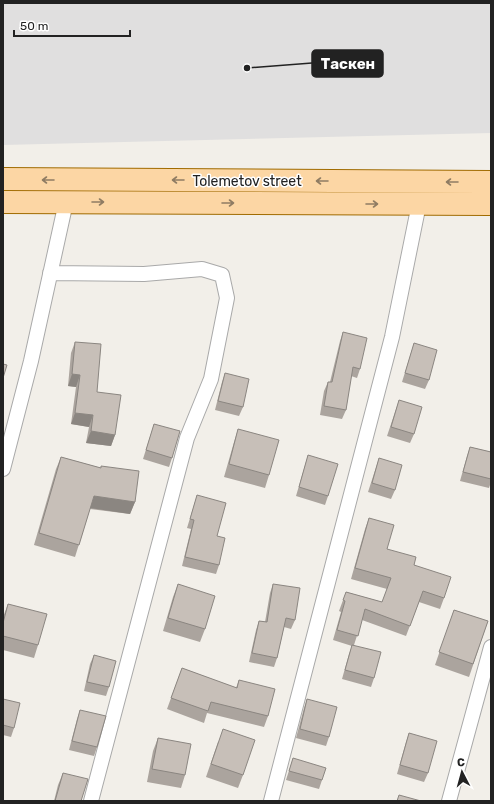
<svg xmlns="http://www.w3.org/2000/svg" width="494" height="804" viewBox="0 0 494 804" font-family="Rubik,sans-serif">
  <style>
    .residential { fill: #e0dfdf }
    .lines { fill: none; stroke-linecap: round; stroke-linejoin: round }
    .street-casing { stroke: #a9a9a9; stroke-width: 16 }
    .primary-casing { stroke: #a06b00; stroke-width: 24 }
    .street { stroke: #fff; stroke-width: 14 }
    .primary { stroke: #fcd6a4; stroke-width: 22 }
    .wall { fill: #aba49e }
    .shaded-wall { fill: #8b8681 }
    .building { fill: #c7bfb8; stroke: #8b8681 }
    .oneway { stroke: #8f7c63 }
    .labels { text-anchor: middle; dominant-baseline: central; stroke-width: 3; stroke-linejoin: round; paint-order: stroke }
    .street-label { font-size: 14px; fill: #222; stroke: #fff }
    .leader { fill: none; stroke: #222; stroke-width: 1.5 }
    .callout-dot { fill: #222; stroke: #fff; stroke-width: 1.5 }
    .callout { fill: #222; stroke: #222; stroke-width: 1.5 }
    .callout-label { font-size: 15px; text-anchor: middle; font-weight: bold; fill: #fff }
  </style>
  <rect width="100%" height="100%" fill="#f2efe9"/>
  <path class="residential" d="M 3,3 L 491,3 L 491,133 L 3,145 Z"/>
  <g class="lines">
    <g class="street-casing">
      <path id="street" d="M 50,273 L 144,274 L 202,269 L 222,275 L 227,298 L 211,379 L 187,438 L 91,801
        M 3,469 L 31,361 L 66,202
        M 271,801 L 392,337 L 419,204
        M 449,801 L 491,647"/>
    </g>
    <g class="primary-casing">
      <path id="primary" d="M 3,179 L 491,182
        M 3,202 L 491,204"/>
    </g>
    <use href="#street" class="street"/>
    <use href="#primary" class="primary"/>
  </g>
  <path class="wall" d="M 343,332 L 360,369 L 357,378 L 351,376 L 346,410 L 342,419 L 320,415 L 324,391 L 328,382 L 330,382 L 340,341 Z
    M 75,342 L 115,435 L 111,446 L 86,443 L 89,427 L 71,424 L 76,387 L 68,386 L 71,353 Z
    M 414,343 L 429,380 L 425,389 L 402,382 Z
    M 225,373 L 243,407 L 239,416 L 215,410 L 222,382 Z
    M 399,400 L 414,434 L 410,443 L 387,436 Z
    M 154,424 L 172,458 L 169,467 L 143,459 Z
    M 238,429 L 269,475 L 265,488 L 224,477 L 234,442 Z
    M 470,447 L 491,452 L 491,482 L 489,488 L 460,481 L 467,456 Z
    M 308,455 L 328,496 L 325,505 L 296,496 Z
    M 61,457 L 101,468 L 101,466 L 135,502 L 130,514 L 90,509 L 75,557 L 34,545 L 56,469 Z
    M 379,458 L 395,490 L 391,499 L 368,492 Z
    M 197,495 L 217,536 L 219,565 L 216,574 L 182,566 L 191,529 L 187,528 Z
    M 369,518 L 387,549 L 414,565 L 444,598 L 440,609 L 419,602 L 406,636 L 362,620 L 354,645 L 374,678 L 371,687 L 342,679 L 349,654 L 352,646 L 333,640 L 341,612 L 339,611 L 346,592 L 382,602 L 387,589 L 351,579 L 365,529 Z
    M 178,584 L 205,629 L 200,642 L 163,631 L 173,597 Z
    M 273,584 L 295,620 L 291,629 L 284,627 L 277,658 L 274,667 L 249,662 L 256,630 L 259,621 L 265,622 L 270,593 Z
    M 8,604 L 38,645 L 34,658 L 3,650 L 3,617 Z
    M 454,610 L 488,621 L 469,677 L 435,665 Z
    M 94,655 L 109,687 L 106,696 L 84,691 L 90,664 Z
    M 182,668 L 236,688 L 239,680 L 268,716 L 264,727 L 207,713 L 204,723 L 167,709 Z
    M 3,699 L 14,728 L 11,737 L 3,735 Z
    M 307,699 L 329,737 L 326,746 L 296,738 L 304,708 Z
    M 80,710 L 97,747 L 94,756 L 69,750 L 77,719 Z
    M 409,733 L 428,773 L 424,782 L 397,774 L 406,742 Z
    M 158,738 L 185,775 L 181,788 L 147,782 L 153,751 Z
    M 218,742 L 243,775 L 238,788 L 206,777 Z
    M 293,758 L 322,780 L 319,789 L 286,780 Z
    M 63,773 L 81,801 L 54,801 L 58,785 Z"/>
  <path class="shaded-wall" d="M 72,374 L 80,375 L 76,387 L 68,386 Z
    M 75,413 L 93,415 L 89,427 L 71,424 Z
    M 91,431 L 115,435 L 111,446 L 86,443 Z
    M 94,496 L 135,502 L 130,514 L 90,508 Z"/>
  <path class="building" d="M 343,332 L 367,338 L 360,369 L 353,367 L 346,410 L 324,406 L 328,382 L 332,382 Z
    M 75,342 L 101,344 L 97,392 L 121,395 L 115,435 L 91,431 L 93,415 L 75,413 L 80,375 L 72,374 Z
    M 414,343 L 437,350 L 429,380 L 405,373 Z
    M 3,364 L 7,365 L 3,378 Z
    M 225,373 L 249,379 L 243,407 L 218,401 Z
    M 399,400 L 422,407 L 414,434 L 391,427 Z
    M 154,424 L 180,431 L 172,458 L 146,450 Z
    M 238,429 L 279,440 L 269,475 L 229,464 Z
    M 470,447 L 491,452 L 491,479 L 463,472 Z
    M 308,455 L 338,464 L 328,496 L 299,487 Z
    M 61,457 L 101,468 L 101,466 L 139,471 L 135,502 L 94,496 L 79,545 L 39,533 Z
    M 379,458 L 402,465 L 395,490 L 372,483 Z
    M 197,495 L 226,503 L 217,536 L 225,538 L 219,565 L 185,557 L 194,520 L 190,519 Z
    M 369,518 L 394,525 L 387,549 L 416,557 L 414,565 L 451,577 L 444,598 L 423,591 L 410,626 L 365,609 L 358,636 L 337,630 L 345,601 L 343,600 L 346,592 L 382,602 L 391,578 L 355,568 Z
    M 178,584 L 215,596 L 205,629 L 168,618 Z
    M 273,584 L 300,588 L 295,620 L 286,618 L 277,658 L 252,653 L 259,621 L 267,622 Z
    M 8,604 L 47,614 L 38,645 L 3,636 L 3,623 Z
    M 454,610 L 488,621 L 473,664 L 439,652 Z
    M 352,645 L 381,652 L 374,678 L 345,670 Z
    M 94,655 L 116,661 L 109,687 L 87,682 Z
    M 182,668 L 237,688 L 239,680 L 275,689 L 268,716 L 211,702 L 208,711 L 171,698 Z
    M 3,699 L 20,703 L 14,728 L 3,725 Z
    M 307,699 L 337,707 L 329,737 L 300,729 Z
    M 80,710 L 106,716 L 97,747 L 72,741 Z
    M 223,729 L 255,740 L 243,775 L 211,764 Z
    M 409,733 L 437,741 L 428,773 L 400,765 Z
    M 158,738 L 191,744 L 185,775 L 152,769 Z
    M 293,758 L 326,768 L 322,780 L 289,771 Z
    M 63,773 L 88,779 L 81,801 L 55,801 Z
    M 399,795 L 421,801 L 397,801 Z"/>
  <defs><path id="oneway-shaft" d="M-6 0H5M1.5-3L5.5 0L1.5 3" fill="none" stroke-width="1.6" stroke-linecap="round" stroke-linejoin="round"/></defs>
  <g class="oneway">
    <use href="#oneway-shaft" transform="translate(48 180) rotate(-180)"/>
    <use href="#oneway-shaft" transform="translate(178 180) rotate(-180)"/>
    <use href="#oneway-shaft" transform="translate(322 181) rotate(-180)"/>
    <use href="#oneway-shaft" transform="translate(452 182) rotate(-180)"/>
    <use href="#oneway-shaft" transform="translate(98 202)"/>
    <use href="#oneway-shaft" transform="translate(228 203)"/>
    <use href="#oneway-shaft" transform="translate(372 204)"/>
  </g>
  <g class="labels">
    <g class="street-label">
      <text x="247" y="181">Tolemetov street</text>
    </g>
  </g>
  <path class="leader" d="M247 68L312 63"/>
  <circle class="callout-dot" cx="247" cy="68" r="4"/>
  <rect class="callout" x="312" y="50" width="71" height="27" rx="4"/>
  <g class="callout-label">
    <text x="348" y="69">Таскен</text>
  </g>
  <rect width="494" height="804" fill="none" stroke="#222222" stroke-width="8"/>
  <g transform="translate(462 772) rotate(354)" stroke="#ffffff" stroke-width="3" paint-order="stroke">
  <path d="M0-3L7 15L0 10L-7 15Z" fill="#222222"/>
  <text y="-6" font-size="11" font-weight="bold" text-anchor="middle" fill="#222222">С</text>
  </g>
  <path d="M14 30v6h116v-6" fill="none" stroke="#222222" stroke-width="2"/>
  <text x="20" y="30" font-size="12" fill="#222222" stroke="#ffffff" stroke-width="3" paint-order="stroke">50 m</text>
</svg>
